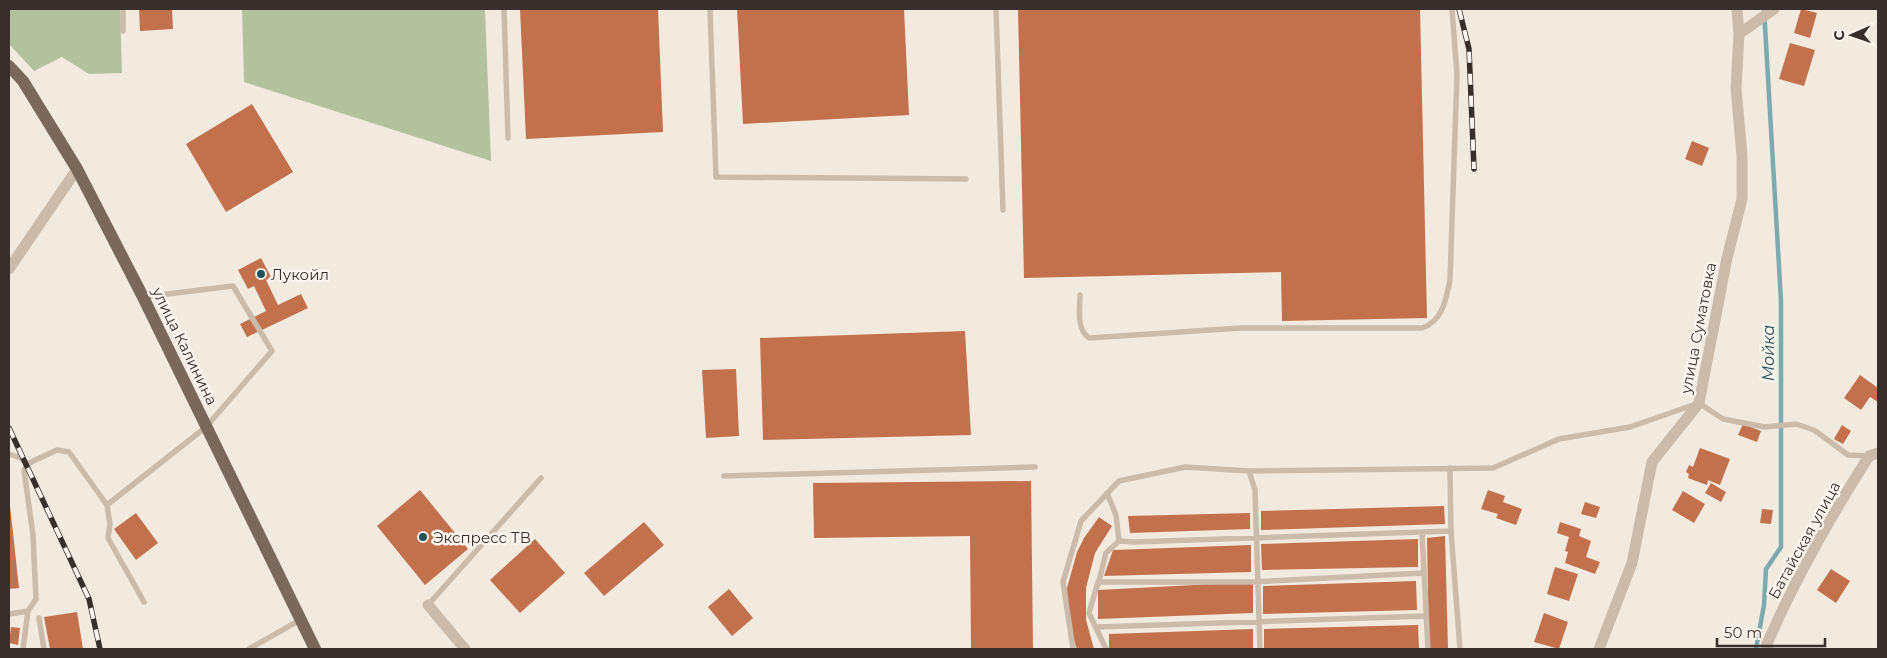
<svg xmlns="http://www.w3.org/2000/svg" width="1887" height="658" viewBox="0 0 1887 658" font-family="Montserrat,sans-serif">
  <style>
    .green { fill: #b4c19f }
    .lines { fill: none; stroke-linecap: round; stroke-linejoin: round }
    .stream { stroke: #7eaaaf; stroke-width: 4.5 }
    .building { fill: #c3714d }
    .service { stroke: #cabbab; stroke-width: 5.5 }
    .minor { stroke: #cabbab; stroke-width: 11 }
    .primary { stroke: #7a685c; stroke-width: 12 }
    .rail-casing { stroke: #382f2a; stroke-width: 5.5 }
    .rail { stroke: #faf4ec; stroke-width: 4; stroke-dasharray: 11; stroke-linecap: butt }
    .poi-dot { fill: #205259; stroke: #faf4ec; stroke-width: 2 }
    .labels { text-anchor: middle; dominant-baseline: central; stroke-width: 5; stroke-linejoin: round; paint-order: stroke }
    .poi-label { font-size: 15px; fill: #382f2a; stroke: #faf4ec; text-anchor: start }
    .street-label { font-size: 15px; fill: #382f2a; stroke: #faf4ec }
    .water-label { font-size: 16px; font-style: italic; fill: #205259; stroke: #faf4ec }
  </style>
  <rect width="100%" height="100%" fill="#f2eadf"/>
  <path class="green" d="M 9,9 L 120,9 L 122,73 L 89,74 L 62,57 L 34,71 L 9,44 Z
    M 242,9 L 485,9 L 491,161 L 244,82 Z"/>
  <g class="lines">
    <path class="stream" d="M 1756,649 L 1764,605 L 1766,569 L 1781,547 L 1781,301 L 1764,9"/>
  </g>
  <path class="building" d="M 139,9 L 172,9 L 173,29 L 140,31 Z
    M 520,9 L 658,9 L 663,132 L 526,139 Z
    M 737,9 L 904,9 L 909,115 L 743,124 Z
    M 1018,9 L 1420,9 L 1427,318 L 1282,321 L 1281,272 L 1024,278 Z
    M 1801,9 L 1817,13 L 1810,38 L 1794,33 Z
    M 1790,43 L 1815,50 L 1804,86 L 1779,79 Z
    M 252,104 L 293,172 L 226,212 L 186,144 Z
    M 1692,141 L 1709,148 L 1702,166 L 1685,159 Z
    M 261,258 L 271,277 L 266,280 L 278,305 L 301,294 L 308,308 L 247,337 L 240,324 L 266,311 L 254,286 L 248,289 L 238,270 Z
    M 965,331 L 971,435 L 763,440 L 760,338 Z
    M 736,369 L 739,436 L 706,438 L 702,370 Z
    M 1860,375 L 1878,388 L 1878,402 L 1870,397 L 1861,410 L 1844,398 Z
    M 1743,424 L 1761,431 L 1757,442 L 1738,435 Z
    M 1842,425 L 1851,431 L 1843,444 L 1834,439 Z
    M 1700,448 L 1730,459 L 1720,485 L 1708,480 L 1707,485 L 1688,478 L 1689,474 L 1686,472 L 1689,465 L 1693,467 Z
    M 1031,481 L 1033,649 L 971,649 L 970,536 L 814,538 L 813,483 Z
    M 1711,483 L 1726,492 L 1721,502 L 1705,493 Z
    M 420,490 L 468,549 L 425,585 L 377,526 Z
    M 1488,490 L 1505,496 L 1503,502 L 1522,509 L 1516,525 L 1496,518 L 1498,514 L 1481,509 Z
    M 1683,491 L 1705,504 L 1694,523 L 1672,510 Z
    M 9,496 L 19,588 L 9,589 Z
    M 1585,502 L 1600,507 L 1596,518 L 1581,514 Z
    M 1444,506 L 1445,524 L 1261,530 L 1261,511 Z
    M 1762,509 L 1773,510 L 1771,524 L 1760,523 Z
    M 136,513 L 158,543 L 136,560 L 114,529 Z
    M 1250,513 L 1250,529 L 1130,533 L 1128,516 Z
    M 1099,517 L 1112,526 L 1095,553 L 1086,588 L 1086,620 L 1094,649 L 1077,649 L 1069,627 L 1067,588 L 1077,552 L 1084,538 Z
    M 644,522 L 664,545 L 604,596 L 584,573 Z
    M 1560,522 L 1581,529 L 1579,536 L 1591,541 L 1586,557 L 1600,562 L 1595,574 L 1565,563 L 1568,552 L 1565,551 L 1569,537 L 1557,533 Z
    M 1445,536 L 1448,649 L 1429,649 L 1427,538 Z
    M 535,539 L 565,573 L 520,613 L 490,580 Z
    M 1418,539 L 1418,567 L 1262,570 L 1261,544 Z
    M 1251,545 L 1251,572 L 1104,576 L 1113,550 Z
    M 1555,567 L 1578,574 L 1569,601 L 1547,594 Z
    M 1831,569 L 1850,581 L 1836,603 L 1817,590 Z
    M 1416,581 L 1417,610 L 1263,614 L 1263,586 Z
    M 1253,582 L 1253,613 L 1098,619 L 1098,590 Z
    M 729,589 L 753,618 L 732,636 L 708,607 Z
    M 77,612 L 83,649 L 50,649 L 44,617 Z
    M 1544,613 L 1568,622 L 1559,649 L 1534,642 Z
    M 1418,625 L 1419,649 L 1264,649 L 1264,629 Z
    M 11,627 L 20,628 L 18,645 L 9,643 Z
    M 1253,629 L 1253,649 L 1109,649 L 1109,634 Z"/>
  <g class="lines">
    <path class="service" d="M 123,9 L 123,31
      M 504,9 L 508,138
      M 710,9 L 716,177 L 966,179
      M 996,9 L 1003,210
      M 1080,295 C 1080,309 1076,329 1089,338 L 1241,328 L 1422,328 C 1443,321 1446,299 1450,280 L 1457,75 L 1452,9
      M 9,454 L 21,458 L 27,464 L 57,450 L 69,452 L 107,505 L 110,524 L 108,538 L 144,602
      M 1450,468 L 1451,531 L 1460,649
      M 1249,471 L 1493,468 L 1559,439 L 1630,427 L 1699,403 L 1723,419 L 1765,427 L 1796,424 L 1814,430 L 1848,455 L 1869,456
      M 724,476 L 1035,467
      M 1107,493 L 1116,515 L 1119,541
      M 107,505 L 206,427 L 272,351 L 233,286 L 143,297
      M 1422,532 L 1428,649
      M 1098,585 L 1106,553 L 1119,541 L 1134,542 L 1451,531
      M 428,605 L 541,478
      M 9,614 L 28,611 L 36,599 L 33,535 L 24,470 L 27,464
      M 39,618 L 44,649
      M 1097,627 L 1425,616
      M 23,649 L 28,611
      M 249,649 L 300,620
      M 1073,649 L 1063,582 L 1081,521 L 1119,481 L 1185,467 L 1249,471 L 1255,490 L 1260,649
      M 1106,649 L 1089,613 L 1098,582 L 1253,582 L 1423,573"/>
    <path class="minor" d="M 1737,9 L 1739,34
      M 9,269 L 77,169
      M 428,605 L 465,649
      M 1599,649 L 1632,563 L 1652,462 L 1699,403 L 1727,258 L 1742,199 L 1742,156 L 1736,88 L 1739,34 L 1774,9
      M 1767,649 L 1767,644 C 1795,579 1831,516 1869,456 L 1878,453"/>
    <path class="primary" d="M 9,66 L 23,81 L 77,169 L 143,297 L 315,649"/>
    <g class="rail-casing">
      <path id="rail" d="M 1459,9 L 1469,49 L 1474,169
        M 9,428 L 89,599 L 100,649"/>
    </g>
    <use href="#rail" class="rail"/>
  </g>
  <g class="poi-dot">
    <circle cx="261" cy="274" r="5"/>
    <circle cx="423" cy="537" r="5"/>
  </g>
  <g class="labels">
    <g class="poi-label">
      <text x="271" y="274">Лукойл</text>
      <text x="433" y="537">Экспресс ТВ</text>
    </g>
    <g class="street-label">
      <text transform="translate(1698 328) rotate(-79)">улица Суматовка</text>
      <text transform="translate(185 346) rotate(64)">улица Калинина</text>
      <text transform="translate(1804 540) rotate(-61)">Батайская улица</text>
    </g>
    <g class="water-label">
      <text transform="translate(1768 353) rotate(-90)">Мойка</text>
    </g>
  </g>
  <rect width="1887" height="658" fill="none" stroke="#382f2a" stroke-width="20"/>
  <g transform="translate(1852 35) rotate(268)" stroke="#faf4ec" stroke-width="4" paint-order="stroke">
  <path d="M0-4L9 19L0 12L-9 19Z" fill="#382f2a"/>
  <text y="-8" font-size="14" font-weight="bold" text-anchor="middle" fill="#382f2a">С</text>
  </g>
  <path d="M1717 638v8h108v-8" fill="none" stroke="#382f2a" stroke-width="2.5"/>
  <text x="1724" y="638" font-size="15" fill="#382f2a" stroke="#faf4ec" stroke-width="4" paint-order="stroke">50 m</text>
</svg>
